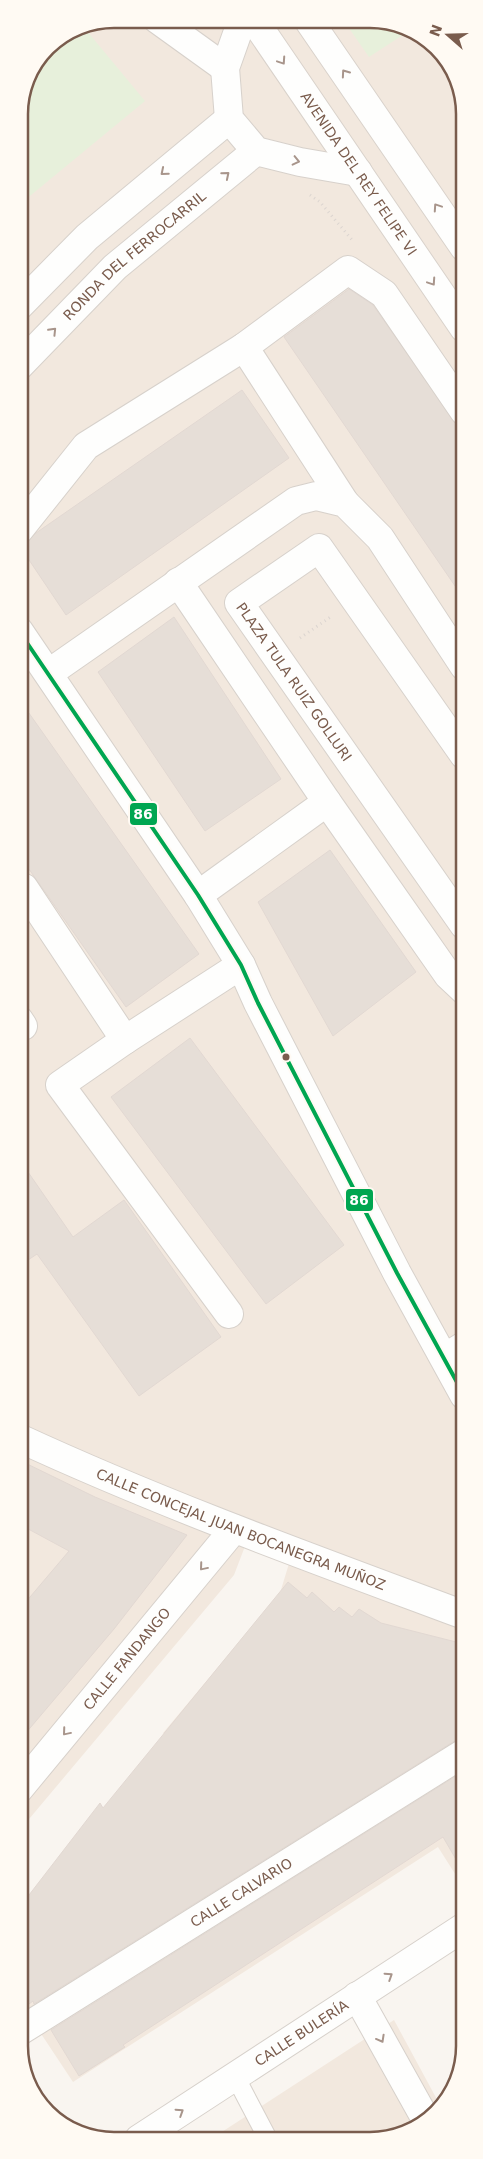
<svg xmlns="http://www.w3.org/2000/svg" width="483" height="2159" viewBox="0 0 483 2159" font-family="'DejaVu Sans',sans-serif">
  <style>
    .residential { fill: #f2e8de }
    .green { fill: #e7f0db }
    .building { fill: #e6ded7; stroke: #e2d8d2 }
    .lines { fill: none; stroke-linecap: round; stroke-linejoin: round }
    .lane-casing { stroke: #d7d1cb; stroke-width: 20 }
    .street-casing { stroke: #d7d1cb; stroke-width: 30 }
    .secondary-casing { stroke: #d9d2cb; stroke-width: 30 }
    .path { stroke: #dcd5d0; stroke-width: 3; stroke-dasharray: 1 4; stroke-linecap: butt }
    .lane { stroke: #fefefd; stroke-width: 18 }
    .street { stroke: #fefefd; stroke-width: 28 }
    .secondary { stroke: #fefefd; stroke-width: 28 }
    .bus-1-casing { stroke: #fffaf3; stroke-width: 8 }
    .bus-1 { stroke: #00a651; stroke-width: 4 }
    .oneway { stroke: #a8958b }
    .bus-dot { fill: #7a5c4d; stroke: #fffaf3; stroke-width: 2 }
    .labels { text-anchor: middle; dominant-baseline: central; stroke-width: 4; stroke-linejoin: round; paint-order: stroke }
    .street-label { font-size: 14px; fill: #7a5c4d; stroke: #fffaf3 }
    .rim { fill: none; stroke: #7a5c4d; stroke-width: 2.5 }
    .line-badge { stroke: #fffaf3; stroke-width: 2 }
    .badge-label { font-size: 14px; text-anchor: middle; font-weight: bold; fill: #fff }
  </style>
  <rect width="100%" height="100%" fill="#f9f5f0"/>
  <path class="residential" d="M 113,19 L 394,22 L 441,51 L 463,101 L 464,1888 L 438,1847 L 73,2082 L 20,2002 L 19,1920 L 21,1915 L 38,1888 L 167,1736 L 163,1733 L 280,1593 L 291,1557 L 247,1541 L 234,1575 L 19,1831 L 19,107 L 47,46 L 77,26 Z
    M 394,2020 L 440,2105 L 437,2112 L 382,2139 L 211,2139 Z"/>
  <path class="green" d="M 344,21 L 394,22 L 409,31 L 369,57 Z
    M 82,25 L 145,101 L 19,205 L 19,107 L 47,46 L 77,26 Z"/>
  <path class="building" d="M 349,289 L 373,305 L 464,435 L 464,599 L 284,337 Z
    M 242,390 L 289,458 L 66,615 L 19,545 L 25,544 L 36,533 Z
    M 174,617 L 281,779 L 205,831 L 98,672 Z
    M 19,699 L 199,954 L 126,1007 L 19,855 Z
    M 330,850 L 416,972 L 333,1036 L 258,902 Z
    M 190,1038 L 344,1245 L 266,1304 L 111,1097 Z
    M 19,1159 L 73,1237 L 124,1200 L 221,1337 L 139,1396 L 37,1254 L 19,1266 Z
    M 19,1460 L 95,1497 L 187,1535 L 114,1629 L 19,1741 L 19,1610 L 69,1551 L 19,1524 Z
    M 288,1582 L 307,1598 L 312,1592 L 334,1612 L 339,1607 L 352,1617 L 359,1609 L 381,1623 L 464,1644 L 464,1737 L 456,1740 L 34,2004 L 33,2001 L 29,2004 L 20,1989 L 19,1924 L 29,1895 L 100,1803 L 103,1808 Z
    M 464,1771 L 464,1873 L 443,1837 L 123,2045 L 125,2047 L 79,2076 L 51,2030 Z"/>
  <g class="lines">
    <g class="lane-casing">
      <path id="lane" d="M 441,1354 L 464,1340
        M 235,2076 L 268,2139"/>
    </g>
    <g class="street-casing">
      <g id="street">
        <path d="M 157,19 L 225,68"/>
        <path d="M 242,20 L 225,68 L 229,119 L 256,151 L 300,162 L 358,172"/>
        <path d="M 19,306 L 87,237 L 229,119"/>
        <path d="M 244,347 L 345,503"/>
        <path id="s1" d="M 19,366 L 115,267 L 256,151"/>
        <path d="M 19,530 L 86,446 L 244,347 L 348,270 L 384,294 L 464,411"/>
        <path d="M 178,582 L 327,802 L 448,975 L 464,990"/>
        <path d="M 19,631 L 198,895 L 241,965 L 258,1003 L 397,1273 L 464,1395"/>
        <path d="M 49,673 L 296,501 L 316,496 L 345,503 L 380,538 L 464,666"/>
        <path id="s2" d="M 464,755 L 319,548 L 239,603 L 464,925"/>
        <path d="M 19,891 L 24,888 L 125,1040 L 241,965"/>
        <path d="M 198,895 L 327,802"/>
        <path d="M 19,1020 L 23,1026"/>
        <path d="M 125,1040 L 60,1085 L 229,1314"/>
        <path id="s3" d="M 19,1438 C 164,1505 314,1559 464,1615"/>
        <path id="s4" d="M 19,1789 L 234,1529"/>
        <path d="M 357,1996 L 425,2118"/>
        <path id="s5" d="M 20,2031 L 464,1753"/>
        <path id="s6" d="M 139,2139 L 464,1927"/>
      </g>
    </g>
    <g class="secondary-casing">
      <g id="secondary">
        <path id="s7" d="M 254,20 L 464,328"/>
        <path d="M 309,21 L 464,247"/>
      </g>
    </g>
    <path class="path" d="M 310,195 L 320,202 L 353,241
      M 300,638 L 332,616
      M 458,784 L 464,792"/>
    <use href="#lane" class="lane"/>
    <use href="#street" class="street"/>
    <use href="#secondary" class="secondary"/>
    <g class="bus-1-casing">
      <path id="bus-1" d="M 19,631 L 198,895 L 241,965 L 258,1003 L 397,1273 L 464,1395"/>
    </g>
    <use href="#bus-1" class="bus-1"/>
  </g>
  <defs><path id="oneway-chevron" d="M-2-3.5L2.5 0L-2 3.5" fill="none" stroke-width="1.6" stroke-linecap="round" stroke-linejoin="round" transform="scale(1.25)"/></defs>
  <g class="oneway">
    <use href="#oneway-chevron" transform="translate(282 61) rotate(56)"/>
    <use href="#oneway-chevron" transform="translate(345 73) rotate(-125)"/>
    <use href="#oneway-chevron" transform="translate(296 161) rotate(13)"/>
    <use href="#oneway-chevron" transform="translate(164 172) rotate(140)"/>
    <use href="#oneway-chevron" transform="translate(226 175) rotate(-40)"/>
    <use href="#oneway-chevron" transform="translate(437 207) rotate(-124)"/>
    <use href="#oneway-chevron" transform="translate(432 282) rotate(56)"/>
    <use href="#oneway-chevron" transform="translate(53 331) rotate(-46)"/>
    <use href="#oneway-chevron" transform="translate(203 1567) rotate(130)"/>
    <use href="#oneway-chevron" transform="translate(66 1732) rotate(130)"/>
    <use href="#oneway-chevron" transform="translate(389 1976) rotate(-33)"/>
    <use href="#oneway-chevron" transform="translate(381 2039) rotate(61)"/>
    <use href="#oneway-chevron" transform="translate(180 2112) rotate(-33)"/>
  </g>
  <circle class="bus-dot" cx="286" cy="1057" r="4.5"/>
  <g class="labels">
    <g class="street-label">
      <text stroke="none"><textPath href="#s7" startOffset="186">AVENIDA DEL REY FELIPE VI</textPath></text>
      <text stroke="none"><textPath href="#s1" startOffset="160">RONDA DEL FERROCARRIL</textPath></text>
      <text stroke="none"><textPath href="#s2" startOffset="446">PLAZA TULA RUIZ GOLLURI</textPath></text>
      <text stroke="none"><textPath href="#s3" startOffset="240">CALLE CONCEJAL JUAN BOCANEGRA MUÑOZ</textPath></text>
      <text stroke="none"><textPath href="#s4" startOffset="169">CALLE FANDANGO</textPath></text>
      <text stroke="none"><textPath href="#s5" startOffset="261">CALLE CALVARIO</textPath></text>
      <text stroke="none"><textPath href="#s6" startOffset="194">CALLE BULERÍA</textPath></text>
    </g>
  </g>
  <path d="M0 0H483V2159H0ZM114 28H370A86 86 0 0 1 456 114V2046A86 86 0 0 1 370 2132H114A86 86 0 0 1 28 2046V114A86 86 0 0 1 114 28Z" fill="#fffaf3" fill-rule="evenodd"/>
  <path class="rim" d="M114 28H370A86 86 0 0 1 456 114V2046A86 86 0 0 1 370 2132H114A86 86 0 0 1 28 2046V114A86 86 0 0 1 114 28Z"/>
  <g class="line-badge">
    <rect x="129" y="802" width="29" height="24" rx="5" fill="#00a651"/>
    <rect x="345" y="1188" width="29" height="24" rx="5" fill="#00a651"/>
  </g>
  <g class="badge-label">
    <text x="143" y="819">86</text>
    <text x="359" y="1205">86</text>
  </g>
  <g transform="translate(448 35) rotate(290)" stroke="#fffaf3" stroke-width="4" paint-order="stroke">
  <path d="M0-4L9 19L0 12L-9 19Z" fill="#7a5c4d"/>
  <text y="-8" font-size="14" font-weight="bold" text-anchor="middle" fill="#7a5c4d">N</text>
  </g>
</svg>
